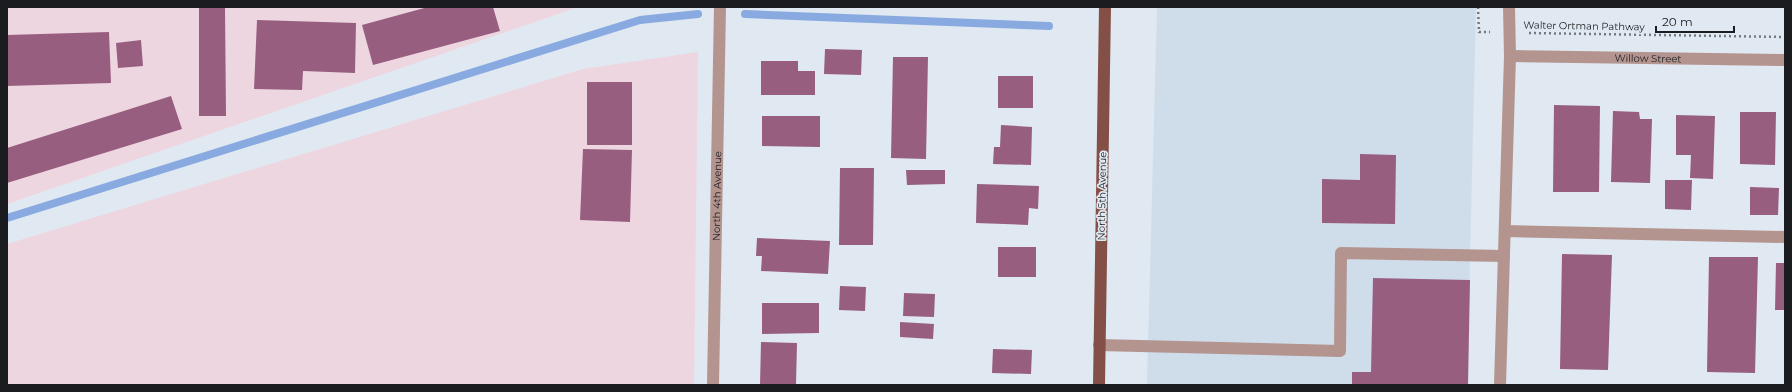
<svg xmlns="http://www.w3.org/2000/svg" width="1792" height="392" viewBox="0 0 1792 392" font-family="Montserrat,sans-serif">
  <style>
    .built { fill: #cfddeb }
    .industrial { fill: #eed6e0 }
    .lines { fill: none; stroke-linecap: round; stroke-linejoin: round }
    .stream { stroke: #88aae0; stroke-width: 8 }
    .building { fill: #975e80 }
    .path { stroke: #74797f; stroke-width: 2.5; stroke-dasharray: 2 3; stroke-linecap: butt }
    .minor { stroke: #b4948f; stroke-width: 12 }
    .major { stroke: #844f47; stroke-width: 12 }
    .labels { text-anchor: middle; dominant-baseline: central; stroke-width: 3.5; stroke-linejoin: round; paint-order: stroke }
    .street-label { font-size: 10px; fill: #1a1c1f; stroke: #e0e8f1 }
  </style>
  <rect width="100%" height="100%" fill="#e0e8f1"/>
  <path class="built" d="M 1157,7 L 1476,7 L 1467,385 L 1147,385 Z"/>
  <path class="industrial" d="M 7,7 L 578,7 L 7,204 Z
    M 698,52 L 694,385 L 7,385 L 7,244 L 583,69 Z"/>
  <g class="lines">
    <path class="stream" d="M 745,14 L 1049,26
      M 7,218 L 640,20 L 698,14"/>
  </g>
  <path class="building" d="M 199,7 L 225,7 L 226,116 L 199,116 Z
    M 428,7 L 493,7 L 500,31 L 373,65 L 362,25 Z
    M 257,20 L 356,23 L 355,73 L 303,71 L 302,90 L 254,89 Z
    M 109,32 L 111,83 L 7,86 L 7,35 Z
    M 141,40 L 143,66 L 118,68 L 116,43 Z
    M 825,49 L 862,50 L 861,75 L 824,74 Z
    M 893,57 L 928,57 L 926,159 L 891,158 Z
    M 761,61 L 798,61 L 798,71 L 815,71 L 815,95 L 761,95 Z
    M 998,76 L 1033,76 L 1033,108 L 998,108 Z
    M 587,82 L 632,82 L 632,145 L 587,145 Z
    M 171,96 L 182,129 L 7,183 L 7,148 Z
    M 1554,105 L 1600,106 L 1599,192 L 1553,192 Z
    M 1613,111 L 1639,112 L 1640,119 L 1652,119 L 1650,183 L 1611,182 Z
    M 1740,112 L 1776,112 L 1775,165 L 1740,164 Z
    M 1676,115 L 1715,116 L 1713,179 L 1690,178 L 1691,155 L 1676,155 Z
    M 762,116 L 820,116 L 820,147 L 762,146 Z
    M 1001,125 L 1032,127 L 1031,165 L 993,164 L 994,147 L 1000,147 Z
    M 583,149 L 632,150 L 630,222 L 580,220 Z
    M 1360,154 L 1396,155 L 1395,224 L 1322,223 L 1322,179 L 1360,180 Z
    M 840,168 L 874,168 L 873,245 L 839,245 Z
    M 906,170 L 945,170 L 945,184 L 907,185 Z
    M 1665,180 L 1692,180 L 1691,210 L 1665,209 Z
    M 977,184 L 1039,186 L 1038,209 L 1029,208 L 1028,225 L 976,223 Z
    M 1750,187 L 1779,188 L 1778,215 L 1750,215 Z
    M 757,238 L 830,241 L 828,274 L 761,271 L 762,256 L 756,256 Z
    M 998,247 L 1036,247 L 1036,277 L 998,277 Z
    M 1562,254 L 1612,255 L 1608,370 L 1560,369 Z
    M 1709,257 L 1758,257 L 1755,373 L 1707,372 Z
    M 1776,263 L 1785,263 L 1785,310 L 1775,310 Z
    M 1373,278 L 1470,280 L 1468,385 L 1352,385 L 1352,372 L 1371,372 Z
    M 840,286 L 866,287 L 865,311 L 839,310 Z
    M 904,293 L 935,294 L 934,317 L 903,316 Z
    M 762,303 L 819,303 L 819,333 L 762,334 Z
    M 900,322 L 934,324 L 933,339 L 900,337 Z
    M 761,342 L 797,343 L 796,384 L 760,385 Z
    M 993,349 L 1032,350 L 1031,374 L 992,373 Z"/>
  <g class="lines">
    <path class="path" d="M 1478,7 L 1479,32 L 1490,32
      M 1529,33 L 1785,37"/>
    <g class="minor">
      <path id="s1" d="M 1510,56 L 1785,60"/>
      <path d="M 1505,231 L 1785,237"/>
      <path d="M 1099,345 L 1340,351 L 1341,253 L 1504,256"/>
      <path id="s2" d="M 713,385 L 720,7"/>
      <path d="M 1500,385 L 1510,56 L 1509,7"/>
    </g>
    <path class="major" d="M 1099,385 L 1105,7"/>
  </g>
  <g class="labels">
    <g class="street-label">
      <text transform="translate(1584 26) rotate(1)">Walter Ortman Pathway</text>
      <text stroke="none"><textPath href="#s1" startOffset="138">Willow Street</textPath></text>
      <text stroke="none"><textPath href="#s2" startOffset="189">North 4th Avenue</textPath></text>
      <text transform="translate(1102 196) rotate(-89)">North 5th Avenue</text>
    </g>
  </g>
  <rect width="1792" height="392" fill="none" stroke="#1a1c1f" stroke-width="16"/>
  <path d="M1656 26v6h78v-6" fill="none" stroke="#1a1c1f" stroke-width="2"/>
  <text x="1662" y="26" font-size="12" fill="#1a1c1f" stroke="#e0e8f1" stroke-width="3" paint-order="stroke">20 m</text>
</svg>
